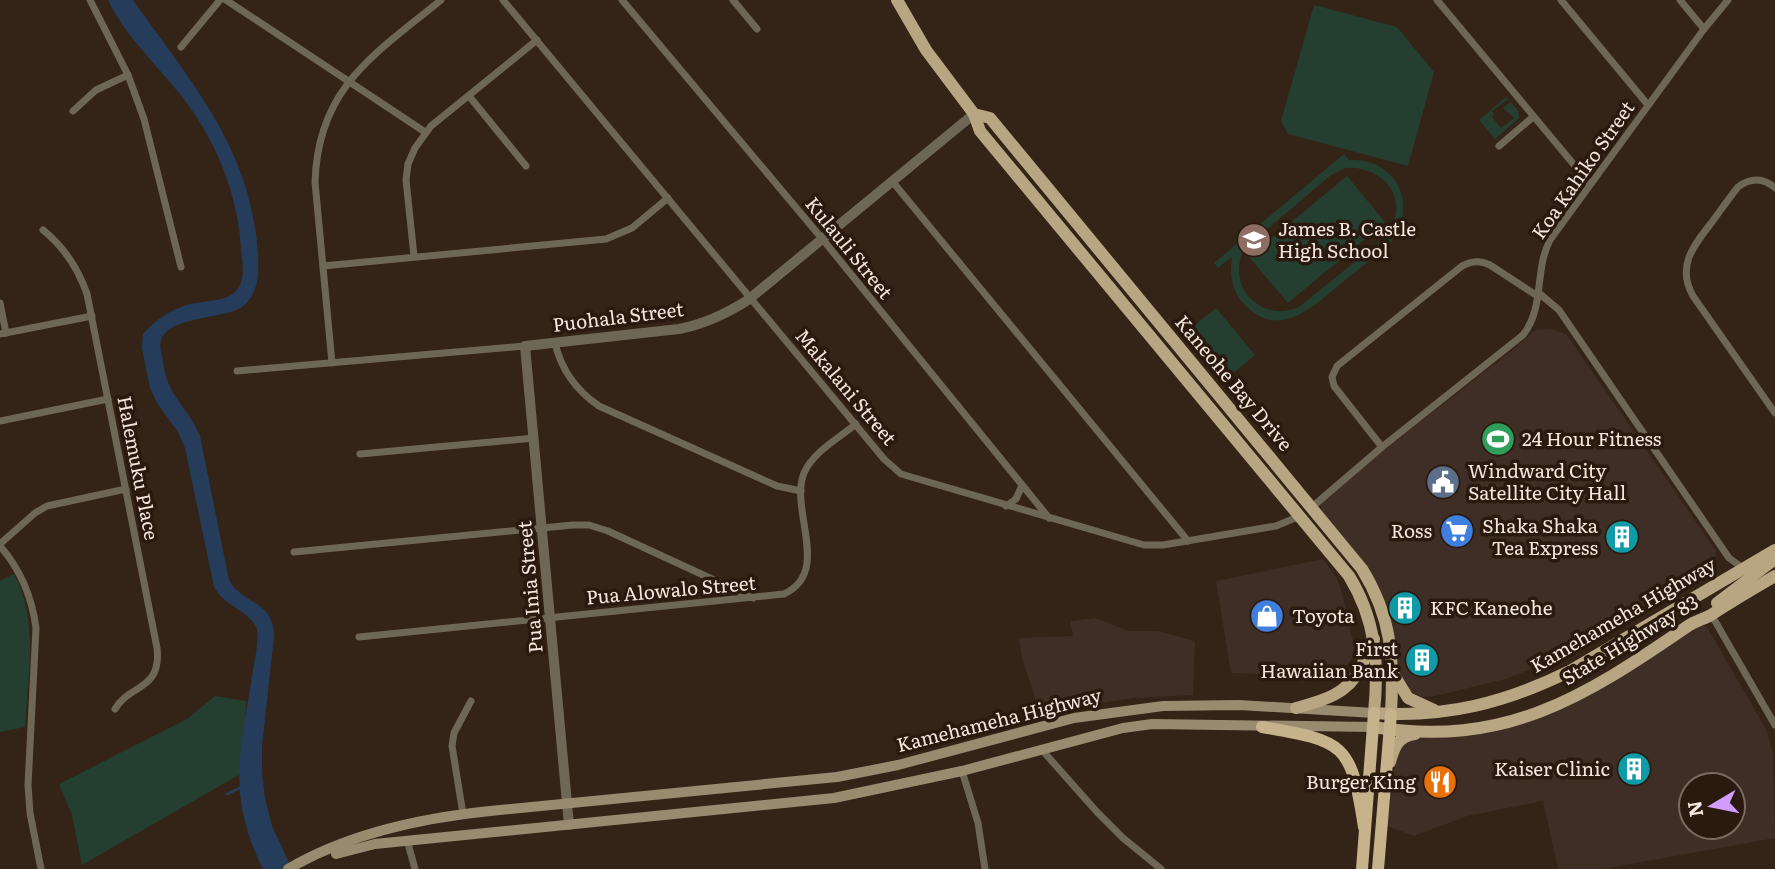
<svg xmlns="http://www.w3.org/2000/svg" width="1775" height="869" font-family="Literata,serif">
<rect width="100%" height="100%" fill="#342317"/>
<g fill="#3f2e25" fill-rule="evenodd">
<polygon points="1546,329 1556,330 1567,335 1712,545 1716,551 1714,564 1710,569 1564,656 1506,679 1435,696 1422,697 1413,693 1403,683 1398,670 1392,629 1321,511 1321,504 1324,497 1514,349 1535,330"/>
<polygon points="1323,559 1336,577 1341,589 1354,645 1352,658 1338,677 1231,673 1216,581"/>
<polygon points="1096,618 1128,631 1158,631 1195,641 1193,695 1135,698 1086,705 1041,716 1022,658 1019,638 1073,636 1070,621"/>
<path d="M1701 625 1707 627 1767 731 1773 754 1775 838 1603 869H1558L1543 801 1467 816 1414 836 1387 826 1396 756 1402 742 1412 737 1525 717ZM1691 785H1733V827H1691Z"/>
</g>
<g fill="#243f2f" fill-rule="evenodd">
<polygon points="1314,5 1397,27 1434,72 1408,166 1288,134 1281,121"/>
<polygon points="1506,97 1508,99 1492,111 1494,114 1492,117 1501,128 1514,118 1503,108 1511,102 1518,111 1519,118 1495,139 1479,120"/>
<path d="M1344 154 1349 160C1398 157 1421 209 1388 245 1372 259 1355 272 1338 286 1312 308 1279 339 1246 306 1232 293 1229 275 1232 257L1218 268 1214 263ZM1345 168C1387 165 1414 205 1383 239L1299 307C1261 324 1224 285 1245 248L1331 175Z"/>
<polygon points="1347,176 1385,222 1288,303 1249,257"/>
<polygon points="1216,308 1255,355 1224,381 1184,334"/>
<path d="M14 574C39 621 28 676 25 727L0 732V581Z"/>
<polygon points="215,696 246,701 244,772 82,865 72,815 59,784 187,719"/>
</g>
<path fill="#263c5b" d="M108 0H133C191 82 251 148 258 254 259 273 259 294 242 307 225 319 167 316 161 341 159 347 162 355 163 362 167 397 188 406 200 436L229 580C243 605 275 601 274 637L262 746V772L265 798 272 826 292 869H263C228 798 239 757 251 683 253 666 259 646 257 629 249 610 226 608 214 587L185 448 178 432 157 403 150 388 142 348 143 334C156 320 169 310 187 305 202 300 226 303 237 290 246 278 242 262 241 249 238 192 214 136 179 93 154 62 125 35 108 0Z"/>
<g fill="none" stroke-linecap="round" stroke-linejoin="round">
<polyline stroke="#263c5b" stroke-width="2.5" points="227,794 242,787"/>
<g stroke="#6f6756" stroke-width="7">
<polyline points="90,0 128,75 144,119 181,267"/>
<polyline points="226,0 425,132"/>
<polyline points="503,0 884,459 901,474 1144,545 1163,545 1276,526 1300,516"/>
<polyline points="622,0 824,241 1049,518"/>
<polyline points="733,0 757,29"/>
<polyline points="1437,0 1590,184"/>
<polyline points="1561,0 1648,105"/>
<polyline points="1680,0 1704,29"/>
<polyline points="181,47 220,0"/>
<polyline points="469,96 526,166"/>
<polyline points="73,111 96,90 128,75"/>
<polyline points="1499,146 1533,117"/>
<polyline points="892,181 1188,541"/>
<path d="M1775 188C1764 178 1751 177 1738 187 1729 198 1721 210 1712 222 1694 245 1676 266 1693 296L1775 413"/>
<path d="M43 230C64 247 78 268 87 294L157 648C162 691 129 684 115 709"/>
<polyline points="414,256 406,180 408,164 415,148 431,126 537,40"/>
<polyline points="323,266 606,239 632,228 668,198"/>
<polyline points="1540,294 1559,310 1729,558 1743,568"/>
<polyline points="0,303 6,333"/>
<polyline points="0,334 92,316"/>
<path d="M555 343C561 369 577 391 599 406L777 486 801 491"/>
<path d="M332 363 315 182C318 87 374 55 441 0"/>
<polyline points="237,371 525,346"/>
<polyline points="0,421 108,399"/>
<path d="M1382 447 1334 386 1332 377 1337 366 1462 266C1472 261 1480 260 1490 265L1539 297"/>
<polyline points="360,454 534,438"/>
<polyline points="1006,506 1016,499 1022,485"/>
<path d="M1312 507 1382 447 1523 335C1545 307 1534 271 1550 240L1704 29 1728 0"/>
<polyline points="0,544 35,513 47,506 126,489"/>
<path d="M0 546C21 570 32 597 36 628L28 785 30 813 41 869"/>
<polyline points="294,552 573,525 589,525 608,531 753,598"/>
<polyline points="1710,616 1715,621 1775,725"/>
<path d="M359 637 784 594C832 572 789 510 804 473 813 452 839 438 856 424"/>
<polyline points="1042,750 1097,812 1123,838 1161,869"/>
<polyline points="962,771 978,823 985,869"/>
<polyline points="463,814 452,746 454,733 471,701"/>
<polyline points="407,840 415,869"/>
</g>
<path stroke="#6f6756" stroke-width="10" d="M569 825 525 346 679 329C705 324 726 314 748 300L974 114"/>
<g stroke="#988b70" stroke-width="10">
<polyline points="336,854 375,844 834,798 962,771 1123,728 1152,724 1373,727"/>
<path d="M288 869C349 833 421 818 490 811L837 777 898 765 1074 718 1163 706 1239 705 1374 713"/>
</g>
<g stroke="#b8a683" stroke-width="12">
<path d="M897 0 926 50 974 114 980 131 1349 576C1376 620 1379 663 1374 713 1446 718 1505 703 1570 671L1775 550"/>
<path d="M974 114 990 118 1362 569C1392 618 1394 658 1391 714"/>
<polyline points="1717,603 1775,559"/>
<polyline points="1394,675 1408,698 1434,710"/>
<path d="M1296 708C1321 701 1347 695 1360 669 1365 659 1368 649 1374 639"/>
<path d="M1373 727C1505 748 1583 698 1688 626 1695 621 1704 619 1711 615 1732 601 1753 589 1775 576"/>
<path d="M1390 762C1394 747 1398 736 1415 734"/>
</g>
<g stroke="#c6b38c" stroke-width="12">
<path d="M1262 727C1345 741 1351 743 1364 827"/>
<polyline points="1362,869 1374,713"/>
<polyline points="1378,869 1391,714"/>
</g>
</g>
<defs>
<g id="school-disc" transform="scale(1.75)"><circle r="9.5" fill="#8d6e63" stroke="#2a190e"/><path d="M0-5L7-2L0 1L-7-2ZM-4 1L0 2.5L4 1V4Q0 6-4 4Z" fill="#fff"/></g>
<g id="stadium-disc" transform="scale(1.75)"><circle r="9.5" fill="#2e9e5b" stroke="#2a190e"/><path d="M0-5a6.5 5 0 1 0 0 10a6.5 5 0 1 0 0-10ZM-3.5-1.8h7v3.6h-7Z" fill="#fff"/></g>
<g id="civic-disc" transform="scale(1.75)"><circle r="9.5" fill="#5c6f8a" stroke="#2a190e"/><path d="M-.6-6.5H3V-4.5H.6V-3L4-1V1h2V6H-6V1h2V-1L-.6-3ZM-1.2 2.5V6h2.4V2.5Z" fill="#fff"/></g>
<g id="supermarket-disc" transform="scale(1.75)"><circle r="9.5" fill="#3f7fe0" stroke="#2a190e"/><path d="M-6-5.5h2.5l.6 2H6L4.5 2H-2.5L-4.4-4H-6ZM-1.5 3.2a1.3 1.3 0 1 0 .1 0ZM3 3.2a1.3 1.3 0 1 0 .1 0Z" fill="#fff"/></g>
<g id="building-disc" transform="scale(1.75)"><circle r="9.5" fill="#0f9aa8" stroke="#2a190e"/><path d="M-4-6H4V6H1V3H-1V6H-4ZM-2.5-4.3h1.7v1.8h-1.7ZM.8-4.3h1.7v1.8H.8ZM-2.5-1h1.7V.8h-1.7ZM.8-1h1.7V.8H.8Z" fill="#fff"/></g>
<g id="shop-disc" transform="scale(1.75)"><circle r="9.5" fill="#3f7fe0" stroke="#2a190e"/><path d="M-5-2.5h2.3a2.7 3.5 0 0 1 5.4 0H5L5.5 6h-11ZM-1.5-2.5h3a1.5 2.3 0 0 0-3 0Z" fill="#fff"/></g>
<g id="restaurant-disc" transform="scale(1.75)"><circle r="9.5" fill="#e8710a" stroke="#2a190e"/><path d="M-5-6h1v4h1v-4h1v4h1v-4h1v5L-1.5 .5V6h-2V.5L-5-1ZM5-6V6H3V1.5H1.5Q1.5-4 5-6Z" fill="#fff"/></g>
</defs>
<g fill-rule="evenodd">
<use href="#school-disc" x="1254" y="240"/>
<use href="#stadium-disc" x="1498" y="439"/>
<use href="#civic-disc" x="1443" y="482"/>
<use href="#supermarket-disc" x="1457" y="531"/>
<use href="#building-disc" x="1622" y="537"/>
<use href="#building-disc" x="1405" y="608"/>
<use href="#shop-disc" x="1267" y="616"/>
<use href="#building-disc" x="1422" y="660"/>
<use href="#building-disc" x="1634" y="769"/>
<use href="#restaurant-disc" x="1440" y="782"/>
</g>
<g text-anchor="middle" stroke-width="7" stroke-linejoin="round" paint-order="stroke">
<g font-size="19" fill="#f3e6df" stroke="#2a190e">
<text transform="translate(1583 170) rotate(-55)" y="7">Koa Kahiko Street</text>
<text transform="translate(849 248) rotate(51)" y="7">Kulauli Street</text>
<text transform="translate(618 317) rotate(-7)" y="7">Puohala Street</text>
<text transform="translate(1234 383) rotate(50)" y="7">Kaneohe Bay Drive</text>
<text transform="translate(846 387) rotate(50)" y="7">Makalani Street</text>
<text transform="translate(138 468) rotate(79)" y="7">Halemuku Place</text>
<text transform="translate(530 587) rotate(-95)" y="7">Pua Inia Street</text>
<text transform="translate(671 590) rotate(-5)" y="7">Pua Alowalo Street</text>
<text transform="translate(1623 615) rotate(-30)" y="7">Kamehameha Highway</text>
<text transform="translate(1630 640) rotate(-31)" y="7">State Highway 83</text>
<text transform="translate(999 720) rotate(-14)" y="7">Kamehameha Highway</text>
</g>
<g font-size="19" fill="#f3e6df" stroke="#2a190e" text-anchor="start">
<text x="1278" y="236">James B. Castle<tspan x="1278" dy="22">High School</tspan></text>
<text x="1522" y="446">24 Hour Fitness</text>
<text x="1468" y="478">Windward City<tspan x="1468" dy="22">Satellite City Hall</tspan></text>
<text x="1598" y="533" text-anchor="end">Shaka Shaka<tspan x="1598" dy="22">Tea Express</tspan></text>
<text x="1432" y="538" text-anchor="end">Ross</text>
<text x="1430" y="615">KFC Kaneohe</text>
<text x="1292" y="623">Toyota</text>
<text x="1398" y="656" text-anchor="end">First<tspan x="1398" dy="22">Hawaiian Bank</tspan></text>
<text x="1610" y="776" text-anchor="end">Kaiser Clinic</text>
<text x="1416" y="789" text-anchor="end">Burger King</text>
</g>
</g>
<g transform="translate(1712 806) rotate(260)"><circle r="33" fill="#2a190e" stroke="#7a6b62" stroke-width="2"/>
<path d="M0-5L12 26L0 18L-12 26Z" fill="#d19dfe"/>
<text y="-10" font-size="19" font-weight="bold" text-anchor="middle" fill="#f3e6df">N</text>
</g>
</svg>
